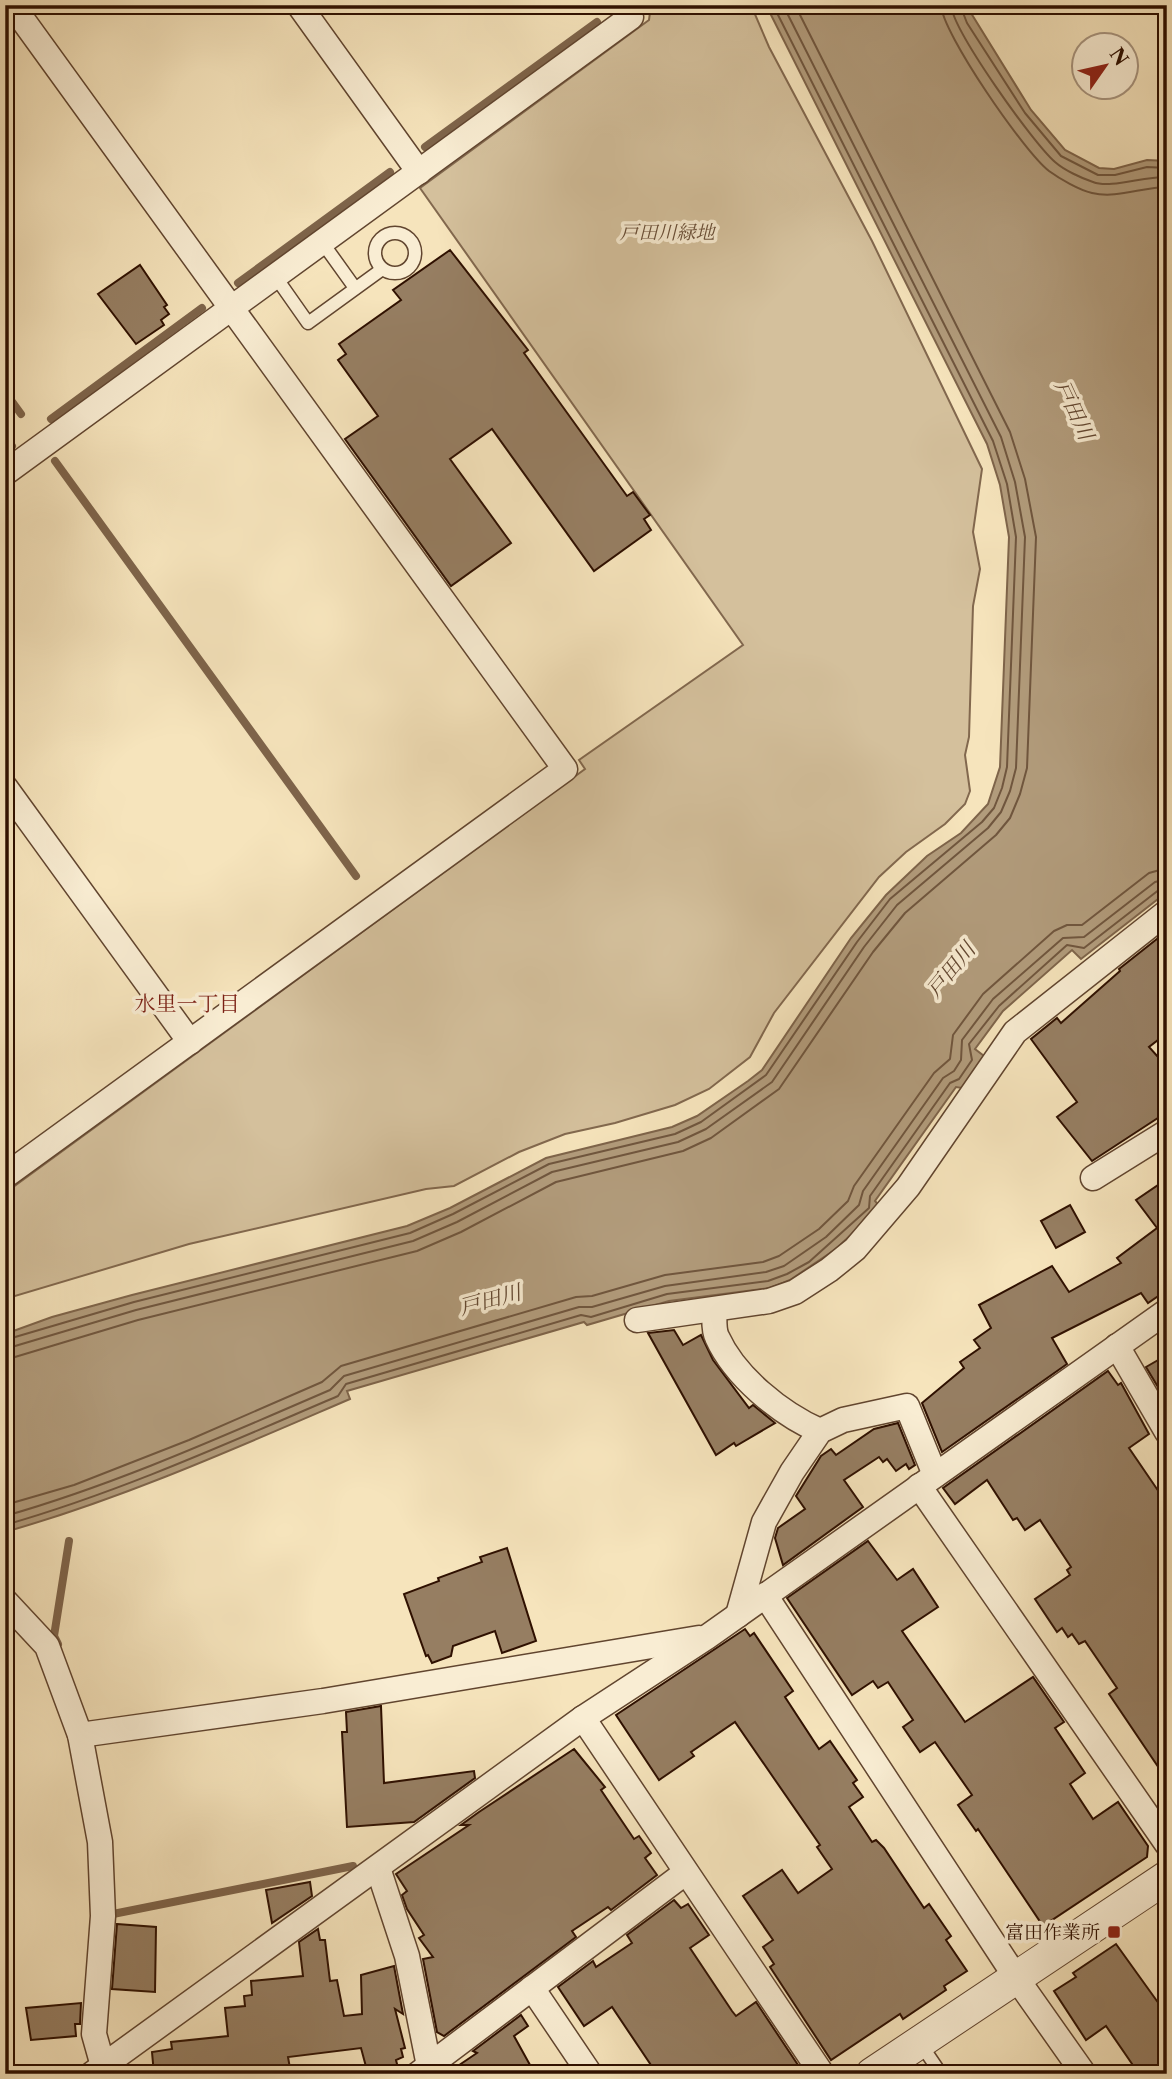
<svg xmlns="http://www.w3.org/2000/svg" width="1172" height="2079" font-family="'Libre Caslon Text','Noto Serif JP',serif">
<rect width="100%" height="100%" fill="#f6e4bc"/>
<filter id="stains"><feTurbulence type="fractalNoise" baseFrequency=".00286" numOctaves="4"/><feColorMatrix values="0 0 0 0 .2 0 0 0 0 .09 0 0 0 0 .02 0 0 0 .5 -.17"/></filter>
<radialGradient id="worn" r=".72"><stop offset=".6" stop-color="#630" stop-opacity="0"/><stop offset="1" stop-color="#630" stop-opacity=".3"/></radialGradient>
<polygon fill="#d4c09c" stroke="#82684e" stroke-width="2" points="651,5 751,5 769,47 872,241 982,469 973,532 980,569 973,606 969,737 965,755 970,791 965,804 945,824 906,852 879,877 774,1013 750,1057 709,1089 675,1105 615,1123 565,1134 519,1152 454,1186 426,1189 189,1244 5,1299 5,1193 585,769 579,760 743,645 420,188 649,20"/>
<path fill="#b29c7c" stroke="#7e644a" stroke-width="2" d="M766 5H966L1031 110 1065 150 1099 168 1114 169 1147 160 1167 161V892L1081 959 1072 950 1003 1011 975 1049 984 1056 962 1088 956 1087 875 1201 880 1207 836 1249 790 1280 770 1288 669 1301 587 1325 584 1322 347 1391 350 1399C236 1448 124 1498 5 1532V1334L52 1317 132 1295 407 1226 450 1208 546 1158 672 1127 697 1116 748 1081 762 1070 851 938 886 895 927 856 961 833 988 804 1000 767 1009 537 1000 485 987 444Z"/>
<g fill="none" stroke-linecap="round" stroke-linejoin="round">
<g stroke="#70563e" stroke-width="2">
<path d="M941 5C942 33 1025 153 1049 171 1060 179 1079 190 1092 193 1117 199 1142 187 1167 187"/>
<path d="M951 5C953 31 1033 143 1055 162 1064 170 1081 178 1093 182 1111 189 1144 176 1167 177"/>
<polyline points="960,5 967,23 1025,113 1061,156 1098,175 1115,175 1147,167 1167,168"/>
<polyline points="5,1340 134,1302 410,1233 453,1214 549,1164 675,1134 701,1122 766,1075 857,942 890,899 982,822 994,808 1002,788 1007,767 1016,537 1007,484 993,441 773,5"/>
<polyline points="5,1349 136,1310 413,1241 457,1222 552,1172 678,1142 706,1129 772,1082 864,947 897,905 988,828 1001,812 1010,791 1016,768 1025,537 1015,482 1001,437 783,5"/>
<polyline points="5,1360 138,1320 417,1251 461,1232 556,1182 683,1151 711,1138 779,1089 873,952 905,913 996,835 1010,818 1020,794 1027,768 1036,537 1025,479 1010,432 795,5"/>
<polyline points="5,1505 74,1485 189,1440 322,1382 341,1366 576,1297 592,1296 665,1275 763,1262 779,1256 819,1229 848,1201 854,1186 934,1073 950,1059 953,1035 983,994 1054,931 1067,925 1082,925 1149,873 1167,868"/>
<path d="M5 1516C117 1484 223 1436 330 1390L344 1376 579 1307H592L665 1286 766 1272 784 1266 826 1237 859 1205 863 1191 943 1078 954 1071 961 1060 962 1040 993 999 1063 938 1084 937 1155 882 1167 879"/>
<path d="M5 1525C120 1492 228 1443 338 1396L346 1384 581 1315 591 1317 667 1294 768 1281 787 1274 809 1262 869 1208 870 1196 950 1083 959 1079 972 1060 969 1044 999 1006 1067 945 1084 948 1160 889 1167 887"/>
</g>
<g stroke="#7e644a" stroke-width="8">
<polyline points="425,147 597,22"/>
<polyline points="238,283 390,172"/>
<polyline points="5,392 21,414"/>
<polyline points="51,419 202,308"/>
<polyline points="5,451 12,446"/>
<polyline points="55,461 356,876"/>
<polyline points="58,1644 54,1636 69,1541"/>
<polyline points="108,1915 353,1866"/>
</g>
</g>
<g fill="#967e62" stroke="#2f1000" stroke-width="2">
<polygon points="450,250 528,350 524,353 627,496 633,492 650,515 644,519 651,530 594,571 492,429 450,459 511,543 451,586 345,439 378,416 338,360 346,354 339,344 401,300 393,290"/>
<polygon points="140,265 167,305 164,307 169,314 161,320 164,325 136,344 98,294"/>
<polygon points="1167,931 1167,1033 1149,1047 1167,1067 1167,1112 1092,1161 1057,1117 1077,1102 1031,1039 1057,1018 1061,1023 1120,971 1119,969"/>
<polygon points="1167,1179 1167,1290 1148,1303 1141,1293 1052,1338 1067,1364 942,1452 922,1403 964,1368 960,1362 980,1348 974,1340 991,1328 979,1305 1052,1266 1069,1292 1121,1263 1117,1258 1157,1228 1136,1200"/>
<polygon points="1070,1205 1085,1232 1056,1248 1041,1221"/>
<polygon points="674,1330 683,1345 701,1335 713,1360 749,1408 753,1405 775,1423 736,1446 734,1443 716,1455 648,1333"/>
<polygon points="1167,1355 1167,1395 1164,1397 1146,1367"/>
<polygon points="1108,1371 1118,1385 1121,1383 1149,1434 1129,1448 1159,1492 1167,1487 1167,1780 1109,1694 1117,1688 1085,1641 1079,1644 1072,1634 1068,1637 1062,1628 1057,1632 1035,1599 1070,1575 1067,1570 1071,1567 1040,1520 1025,1530 1017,1518 1013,1520 987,1480 955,1504 943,1488"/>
<polygon points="898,1423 915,1465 909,1469 906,1464 896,1471 887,1459 883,1462 879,1457 844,1480 863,1507 783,1565 775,1538 778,1528 805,1509 796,1496 821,1456 831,1449 836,1455 874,1429"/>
<polygon points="868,1541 897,1580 913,1569 938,1607 902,1631 965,1722 1033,1677 1064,1722 1055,1728 1085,1773 1070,1784 1093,1819 1118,1802 1148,1846 1147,1857 1043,1926 978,1829 976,1831 958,1805 972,1795 935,1742 920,1752 903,1727 913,1720 888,1682 878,1688 873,1681 852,1695 787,1598"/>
<polygon points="507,1548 536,1641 502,1653 495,1631 453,1646 451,1656 432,1663 428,1655 426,1656 404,1594 439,1581 438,1578 482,1562 480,1557"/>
<polygon points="745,1629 750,1636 754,1633 793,1691 785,1697 819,1749 830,1741 857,1780 853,1783 863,1797 849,1807 872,1842 876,1840 884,1848 924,1908 929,1904 951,1936 946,1940 967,1971 944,1986 946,1990 903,2019 900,2014 831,2060 770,1967 774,1964 763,1947 773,1940 743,1896 782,1870 798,1893 832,1869 817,1847 820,1845 735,1722 691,1752 694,1756 659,1780 616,1715"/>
<polygon points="381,1706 384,1783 474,1771 475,1778 414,1822 347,1827 342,1732 347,1732 346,1712"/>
<polygon points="574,1749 605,1787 601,1790 634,1839 639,1836 651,1853 645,1858 657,1875 611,1910 608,1907 572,1931 576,1937 444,2036 437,2032 423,1959 433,1957 419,1938 424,1935 407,1909 402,1895 407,1891 396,1874 469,1825 461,1825 479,1812"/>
<polygon points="310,1882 312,1896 272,1923 266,1890"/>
<polygon points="674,1900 681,1908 688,1904 709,1935 690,1948 732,2011 736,2016 756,2002 804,2074 657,2074 612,2007 584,2026 558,1987 593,1961 596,1967 632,1943 627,1935"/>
<polygon points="117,1924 156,1927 155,1992 112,1989"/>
<polygon points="318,1929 320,1940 325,1940 330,1981 337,1980 344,2016 362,2014 361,1975 394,1966 403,2014 395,2009 405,2048 401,2049 403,2057 396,2060 398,2068 368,2074 361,2048 288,2057 291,2074 154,2074 152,2052 172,2049 171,2042 228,2036 225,2008 245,2006 244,1996 252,1995 251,1981 303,1976 299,1942"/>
<polygon points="1116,1944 1167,2015 1167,2074 1139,2074 1106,2026 1086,2040 1054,1991 1076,1977 1073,1973"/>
<polygon points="81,2003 80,2024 75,2024 76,2036 31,2040 26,2008"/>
<polygon points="521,2015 528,2026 514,2036 535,2074 446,2074 477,2053 473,2051"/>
</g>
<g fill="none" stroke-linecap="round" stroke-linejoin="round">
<g stroke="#61452f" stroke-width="15">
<g id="service">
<circle cx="395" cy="253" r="20"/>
<polyline points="322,242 355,288"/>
<polyline points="275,276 308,323 381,270"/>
<polyline points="920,2043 941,2074"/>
</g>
</g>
<g stroke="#61452f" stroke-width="27">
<g id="minor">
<polyline points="299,5 419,172"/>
<polyline points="5,473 631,17 623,5"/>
<polyline points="5,787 190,1042"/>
<polyline points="5,1176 565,769 12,5"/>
<polyline points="1093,1178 1167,1132"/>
<path d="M714 1310C715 1318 713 1329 717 1337 735 1377 781 1414 820 1431"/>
<polyline points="637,1320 769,1301 795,1292 829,1270 855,1249 908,1187 1015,1032 1167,912"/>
<polyline points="1117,1346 1167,1432"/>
<polyline points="919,1486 1167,1844"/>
<polyline points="765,1595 1017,1979 1084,2074"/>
<polyline points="5,1601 47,1646 80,1735 100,1842 103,1916 94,2034 103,2066"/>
<polyline points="738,1615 764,1522 792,1472 820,1431 843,1420 907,1406 935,1475"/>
<polyline points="583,1718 822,2074"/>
<polyline points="80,1735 323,1701 699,1638"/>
<polyline points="378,1868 407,1956 429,2066"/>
<polyline points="532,1988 590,2074"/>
<polyline points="92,2074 583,1718 707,1637 1167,1311"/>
<polyline points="418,2074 685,1873"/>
</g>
</g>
<g stroke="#61452f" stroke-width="34">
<polyline id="tertiary" points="872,2074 1167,1877"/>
</g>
<use href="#service" stroke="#f9edd3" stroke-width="12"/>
<use href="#minor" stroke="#f9edd3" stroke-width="24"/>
<use href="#tertiary" stroke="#f9edd3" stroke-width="32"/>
</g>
<rect fill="#8f2418" stroke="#f9edd3" stroke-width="2.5" x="1107" y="1925" width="14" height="14" rx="3.5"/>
<g text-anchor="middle" stroke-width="7" stroke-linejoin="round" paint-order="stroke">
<g font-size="19" font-style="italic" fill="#694e37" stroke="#f9edd3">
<text x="667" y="239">戸田川緑地</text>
</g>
<g font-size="19" fill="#2f1000" stroke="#f9edd3" text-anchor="end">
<text x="1100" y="1939">富田作業所</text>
</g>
<g font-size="21" font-style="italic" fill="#634832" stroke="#f9edd3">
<text transform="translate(1074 410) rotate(65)" y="7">戸田川</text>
<text transform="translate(951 970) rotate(-51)" y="7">戸田川</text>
<text transform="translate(490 1300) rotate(-15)" y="7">戸田川</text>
</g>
<g font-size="21" fill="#7a1f14" stroke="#f9edd3">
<text x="187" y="1011">水里一丁目</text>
</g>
</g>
<rect width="1172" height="2079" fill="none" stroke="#f6e4bc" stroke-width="28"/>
<rect x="7" y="7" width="1158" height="2065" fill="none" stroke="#2f1000" stroke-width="3.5"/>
<rect x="14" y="14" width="1144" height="2051" fill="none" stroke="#2f1000" stroke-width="2"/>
<g transform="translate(1105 66) rotate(56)"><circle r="33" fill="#f9edd3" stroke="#a8957f" stroke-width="2"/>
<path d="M0-5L12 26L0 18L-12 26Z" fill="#8f2418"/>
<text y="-10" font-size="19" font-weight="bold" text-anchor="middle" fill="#2f1000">N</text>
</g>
<rect width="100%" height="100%" filter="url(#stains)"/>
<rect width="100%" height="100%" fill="url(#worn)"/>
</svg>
